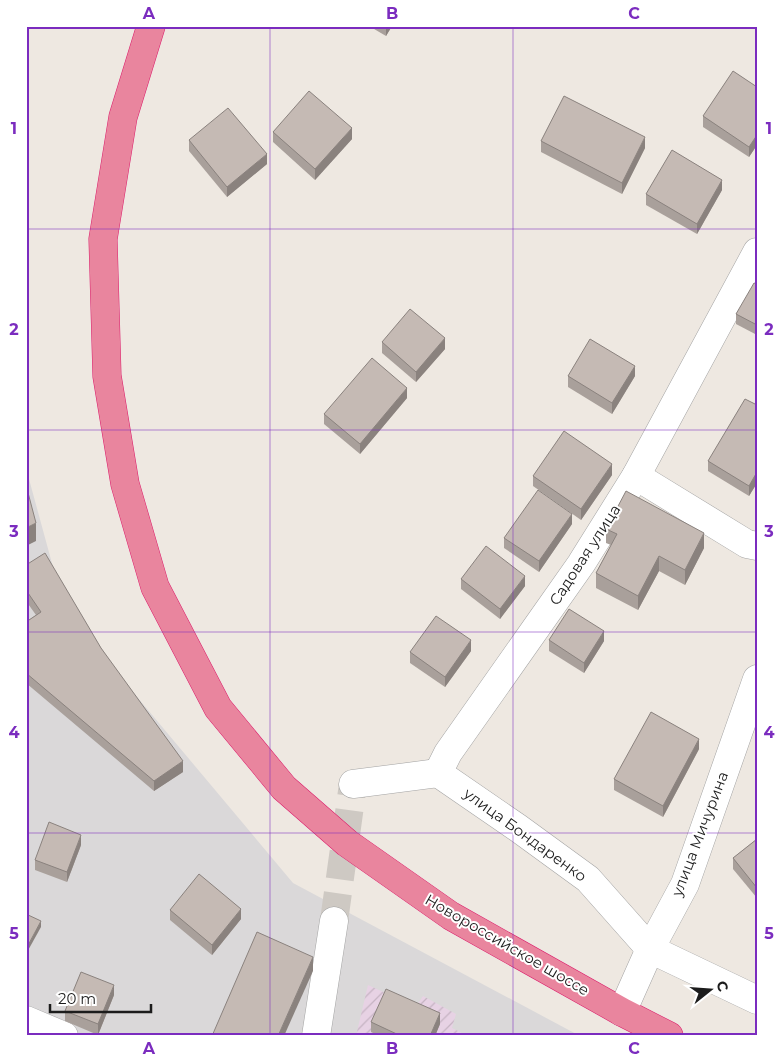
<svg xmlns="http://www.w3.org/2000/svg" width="783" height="1062" font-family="Montserrat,sans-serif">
<defs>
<pattern id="industrial-furrows" width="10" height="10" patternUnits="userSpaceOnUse" patternTransform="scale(1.25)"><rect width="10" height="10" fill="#e7d2e4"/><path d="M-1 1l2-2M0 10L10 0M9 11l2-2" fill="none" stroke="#c6b4c3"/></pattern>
</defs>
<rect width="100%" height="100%" fill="#eee8e1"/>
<polygon fill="#dad8d9" points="26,468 65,611 293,883 580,1036 26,1036"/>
<polygon fill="url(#industrial-furrows)" points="368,985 416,1007 423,996 456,1014 452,1028 468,1036 356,1036"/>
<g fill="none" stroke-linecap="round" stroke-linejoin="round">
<polyline stroke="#cec9c3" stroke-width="28" stroke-dasharray="28 14" stroke-linecap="butt" points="334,921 353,784"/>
<g stroke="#a3a3a3" stroke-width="29">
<g id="minor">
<polyline points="636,476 747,544 757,546"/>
<polyline points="438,773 448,753 581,564 636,476 757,252"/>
<polyline points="438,773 518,828 588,879 650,949 757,1000"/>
<polyline points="353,784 438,773"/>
<polyline points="622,1012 650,949 685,884 757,679"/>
<polyline points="26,1020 64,1036"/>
<polyline points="316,1036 334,921"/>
</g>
</g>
<g stroke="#db1e6c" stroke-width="29">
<polyline id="highway" points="151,26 123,117 103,239 107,376 125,484 155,587 218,708 284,788 347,843 451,916 622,1012 669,1036"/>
</g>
<use href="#minor" stroke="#fff" stroke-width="28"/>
<use href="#highway" stroke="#e9859e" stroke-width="28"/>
</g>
<g fill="#a9a09b">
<polygon points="369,26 392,26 386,36"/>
<polygon points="757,87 757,145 749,157 703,127 703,116"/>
<polygon points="273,132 352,139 315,180 273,142"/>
<polygon points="189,140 267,164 227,197 189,151"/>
<polygon points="541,141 645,148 622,194 541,152"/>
<polygon points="722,190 697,234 646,205 646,194"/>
<polygon points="757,284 757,335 736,324 736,314"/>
<polygon points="382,342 445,349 416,382 382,353"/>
<polygon points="568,376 635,376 612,414 568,387"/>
<polygon points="407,398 360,454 324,424 324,414"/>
<polygon points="757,405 757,483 749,496 708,471 708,461"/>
<polygon points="612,475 581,520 533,486 533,476"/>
<polygon points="572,524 539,572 504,548 504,538"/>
<polygon points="606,529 704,548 685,585 659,571 638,610 596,588 596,573 611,545 606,543"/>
<polygon points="26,565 101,648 183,772 154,791 26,683 26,622 36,615 26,601"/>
<polygon points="461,579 525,586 500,619 461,589"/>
<polygon points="549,640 604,641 584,673 549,651"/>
<polygon points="471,651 445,687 410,663 410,652"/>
<polygon points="699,749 663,817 614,790 614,779"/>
<polygon points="757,839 757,898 733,869 733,858"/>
<polygon points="81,845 67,882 35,870 35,860"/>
<polygon points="170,910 241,919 212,955 170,920"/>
<polygon points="114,995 98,1035 65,1021 65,1011"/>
<polygon points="371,1022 440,1024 435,1036 379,1036 371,1032"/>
</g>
<g fill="#8a827e">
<polygon points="386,26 392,26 386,36"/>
<polygon points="352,128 352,139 315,180 315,169"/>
<polygon points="757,135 757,145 749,157 749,147"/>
<polygon points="645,137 645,148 622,194 622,183"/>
<polygon points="267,154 267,164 227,197 227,187"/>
<polygon points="722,180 722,190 697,234 697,224"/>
<polygon points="445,338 445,349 416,382 416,372"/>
<polygon points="635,366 635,376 612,414 612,403"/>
<polygon points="407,388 407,398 360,454 360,444"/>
<polygon points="612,464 612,475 581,520 581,509"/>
<polygon points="757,472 757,483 749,496 749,486"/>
<polygon points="572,514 572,524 539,572 539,561"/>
<polygon points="36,523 36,541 26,546 26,528"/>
<polygon points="704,533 704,548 685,585 685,570"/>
<polygon points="659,556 659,571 638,610 638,596"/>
<polygon points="525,576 525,586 500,619 500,609"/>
<polygon points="604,631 604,641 584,673 584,663"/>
<polygon points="471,640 471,651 445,687 445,677"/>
<polygon points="699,739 699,749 663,817 663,806"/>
<polygon points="183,761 183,772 154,791 154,781"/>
<polygon points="81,835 81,845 67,882 67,872"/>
<polygon points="241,909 241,919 212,955 212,945"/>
<polygon points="41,921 41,927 26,954 26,949"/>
<polygon points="313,957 313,971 284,1036 278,1036"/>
<polygon points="114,985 114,995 98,1035 98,1024"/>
<polygon points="440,1013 440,1024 435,1036 430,1036"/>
</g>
<g fill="#c5bab4" stroke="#8a827e">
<polygon points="733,71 757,87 757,135 749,147 703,116"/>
<polygon points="309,91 352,128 315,169 273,132"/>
<polygon points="564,96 645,137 622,183 541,141"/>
<polygon points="228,108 267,154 227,187 189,140"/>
<polygon points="672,150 722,180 697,224 646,194"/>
<polygon points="754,283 757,284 757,325 736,314"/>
<polygon points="410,309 445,338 416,372 382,342"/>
<polygon points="590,339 635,366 612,403 568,376"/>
<polygon points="372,358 407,388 360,444 324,414"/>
<polygon points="745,399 757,405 757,472 749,486 708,461"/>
<polygon points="564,431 612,464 581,509 533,476"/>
<polygon points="26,485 36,523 26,528"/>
<polygon points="538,490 572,514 539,561 504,538"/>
<polygon points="626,491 704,533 685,570 659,556 638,596 596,573 617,534 606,529"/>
<polygon points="486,546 525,576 500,609 461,579"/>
<polygon points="45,553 101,648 183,761 154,781 26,673 26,622 41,612 26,590 26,565"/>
<polygon points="569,609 604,631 584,663 549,640"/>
<polygon points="436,616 471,640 445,677 410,652"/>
<polygon points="651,712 699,739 663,806 614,779"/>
<polygon points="49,822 81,835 67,872 35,860"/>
<polygon points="757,839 757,888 733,858"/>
<polygon points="199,874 241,909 212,945 170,910"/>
<polygon points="26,914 41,921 26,949"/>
<polygon points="257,932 313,957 278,1036 212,1036"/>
<polygon points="81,972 114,985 98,1024 65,1011"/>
<polygon points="386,989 440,1013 430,1036 401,1036 371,1022"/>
</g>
<path fill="none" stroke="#7b2cbf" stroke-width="1" stroke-opacity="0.55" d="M270 26V1036M513 26V1036M26 229H757M26 430H757M26 632H757M26 833H757"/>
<g text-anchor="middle" stroke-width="4" stroke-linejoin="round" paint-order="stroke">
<g font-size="15" fill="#1c1c1c" stroke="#fff">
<text transform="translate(585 555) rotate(-57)" y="5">Садовая улица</text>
<text transform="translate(700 834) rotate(-69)" y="5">улица Мичурина</text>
<text transform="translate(525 835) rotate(36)" y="5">улица Бондаренко</text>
<text transform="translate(507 945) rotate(30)" y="5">Новороссийское шоссе</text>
</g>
</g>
<rect width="783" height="1062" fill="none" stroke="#ffffff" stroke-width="55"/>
<g transform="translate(710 990) rotate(73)" stroke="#ffffff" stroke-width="4" paint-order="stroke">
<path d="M0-4L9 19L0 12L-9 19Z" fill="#1c1c1c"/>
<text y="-8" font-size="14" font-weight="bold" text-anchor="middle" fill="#1c1c1c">С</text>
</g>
<path d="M50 1004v8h101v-8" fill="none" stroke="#1c1c1c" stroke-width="2.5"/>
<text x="58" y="1004" font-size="15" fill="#1c1c1c" stroke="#ffffff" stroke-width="4" paint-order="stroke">20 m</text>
<rect x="28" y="28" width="728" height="1006" fill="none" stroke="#7b2cbf" stroke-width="2"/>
<g font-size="16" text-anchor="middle" font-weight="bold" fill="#7b2cbf">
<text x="149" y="19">A</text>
<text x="392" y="19">B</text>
<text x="634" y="19">C</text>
<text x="14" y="134">1</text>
<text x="769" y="134">1</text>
<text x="14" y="335">2</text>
<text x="769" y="335">2</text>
<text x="14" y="537">3</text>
<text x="769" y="537">3</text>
<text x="14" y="738">4</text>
<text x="769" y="738">4</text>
<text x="14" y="939">5</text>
<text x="769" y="939">5</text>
<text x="149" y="1054">A</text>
<text x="392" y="1054">B</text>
<text x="634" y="1054">C</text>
</g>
</svg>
